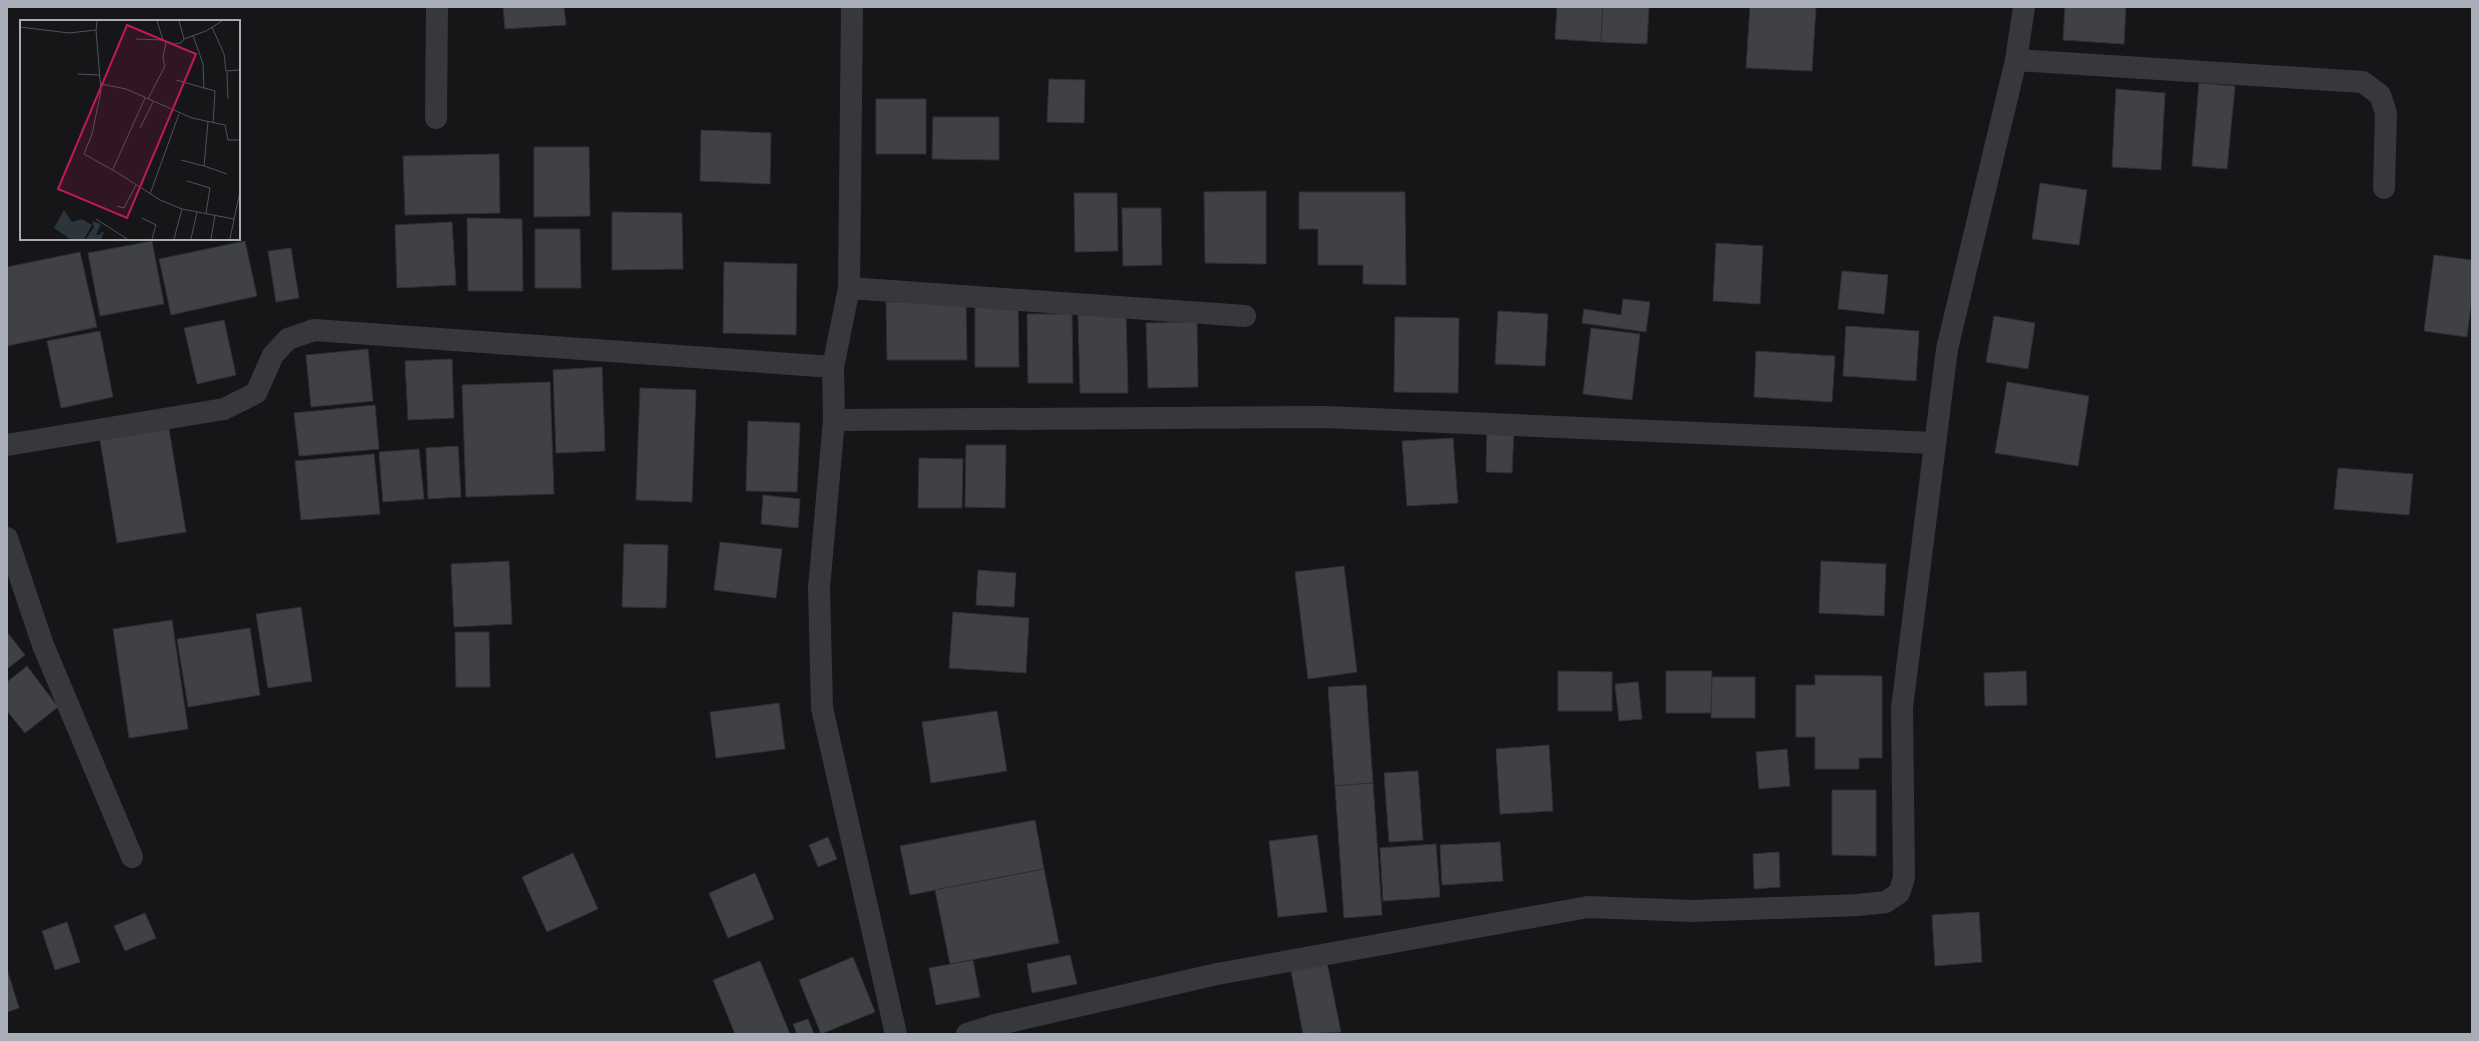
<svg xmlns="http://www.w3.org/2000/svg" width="2479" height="1041" font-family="Quicksand,sans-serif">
<rect width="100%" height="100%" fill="#161618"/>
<g fill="#404145" stroke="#303034">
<polygon points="503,7 564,7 566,25 505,29"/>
<polygon points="1557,7 1603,7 1601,42 1555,39"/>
<polygon points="1603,7 1649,7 1647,44 1601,42"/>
<polygon points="1750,7 1816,7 1812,71 1746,68"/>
<polygon points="2065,7 2126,7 2124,44 2063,40"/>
<polygon points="1049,79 1085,80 1084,123 1047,122"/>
<polygon points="2199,83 2235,86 2227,169 2192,166"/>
<polygon points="2116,89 2165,93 2161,170 2112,167"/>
<rect x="876" y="99" width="50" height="55"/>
<polygon points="933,117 999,117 999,160 932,159"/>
<polygon points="701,130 771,133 770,184 700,181"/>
<polygon points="534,147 589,147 590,216 534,217"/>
<polygon points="499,154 500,213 405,215 403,156"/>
<polygon points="2040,183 2087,190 2079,245 2032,239"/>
<polygon points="1266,191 1266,264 1205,263 1204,192"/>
<polygon points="1299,192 1405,192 1406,285 1363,284 1363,265 1318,265 1318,229 1299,229"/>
<polygon points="1074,193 1117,193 1118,251 1075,252"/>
<polygon points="1122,208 1161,208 1162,265 1123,266"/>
<polygon points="612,212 682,213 683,269 612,270"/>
<polygon points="467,218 522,219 523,291 468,291"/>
<polygon points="452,222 456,285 397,288 395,225"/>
<polygon points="535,229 580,229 581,288 535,288"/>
<polygon points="152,241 164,304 100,316 88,253"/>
<polygon points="245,241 257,296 171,315 159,259"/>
<polygon points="1716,243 1763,246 1760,304 1713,301"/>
<polygon points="291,248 299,298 276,302 268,251"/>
<polygon points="80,252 97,327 7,346 7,267"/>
<polygon points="2434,255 2472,260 2472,296 2467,337 2424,331"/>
<polygon points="724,262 797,264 796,335 723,333"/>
<polygon points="1842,271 1888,275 1884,314 1838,309"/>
<polygon points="1623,299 1650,302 1646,332 1582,323 1584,309 1621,315"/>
<polygon points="886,302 966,302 967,360 887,360"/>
<polygon points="1018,302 1019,367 975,367 975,303"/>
<polygon points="1498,311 1548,314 1545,366 1495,364"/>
<polygon points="1027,314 1072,314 1073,383 1028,383"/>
<polygon points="1126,314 1128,393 1080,393 1078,315"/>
<polygon points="1994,316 2035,323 2028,369 1986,362"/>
<polygon points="1395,317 1459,318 1458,393 1394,392"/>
<polygon points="224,320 236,375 197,384 184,328"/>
<polygon points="1197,322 1198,387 1148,388 1146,323"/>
<polygon points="1846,326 1919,331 1916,381 1843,376"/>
<polygon points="1591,328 1640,334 1632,400 1583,394"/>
<polygon points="100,331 113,397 61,408 47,341"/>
<polygon points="368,349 373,401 311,407 306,355"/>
<polygon points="1756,351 1835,356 1832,402 1754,397"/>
<polygon points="452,359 454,418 408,420 405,361"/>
<polygon points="602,367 605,451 556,453 553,370"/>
<polygon points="550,382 554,494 466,497 462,385"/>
<polygon points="2007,382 2089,396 2078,466 1995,453"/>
<polygon points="640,388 696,390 692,502 636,500"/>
<polygon points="375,405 379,449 299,456 294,413"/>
<polygon points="748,421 800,423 797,492 746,491"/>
<polygon points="169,429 186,532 117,543 100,440"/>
<polygon points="1487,429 1514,430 1512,473 1486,472"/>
<polygon points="1453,438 1458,503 1407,506 1402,441"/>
<polygon points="966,445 1006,445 1005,508 965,507"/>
<polygon points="458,446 461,497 428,499 426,448"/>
<polygon points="419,449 424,499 383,502 379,452"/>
<polygon points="374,454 380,514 301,520 295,461"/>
<polygon points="919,458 963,459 962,508 918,508"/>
<polygon points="2338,468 2413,474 2409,515 2334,509"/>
<polygon points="763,495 800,499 798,528 761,524"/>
<polygon points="720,542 782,549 776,598 714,590"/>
<polygon points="624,544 668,545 666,608 622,607"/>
<polygon points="509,561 512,624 454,627 451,564"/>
<polygon points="1821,561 1886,564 1884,616 1819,613"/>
<polygon points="1344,566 1357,672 1308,679 1295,572"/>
<polygon points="978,570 1016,573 1014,607 976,605"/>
<polygon points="301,607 312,681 268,688 256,614"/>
<polygon points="953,612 1029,618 1026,673 949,668"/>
<polygon points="172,620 188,729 129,738 113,629"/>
<polygon points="250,628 260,695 188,707 177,639"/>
<polygon points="7,632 25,655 7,669"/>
<polygon points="455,632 489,632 490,687 456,687"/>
<polygon points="27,666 58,707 25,733 7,711 7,682"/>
<polygon points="1558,671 1612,672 1612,711 1558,711"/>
<polygon points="1666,671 1712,671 1711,713 1666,713"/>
<polygon points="2026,671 2027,705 1985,706 1984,673"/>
<polygon points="1815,675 1882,676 1882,758 1859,758 1859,769 1815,769 1815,737 1796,737 1796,685 1815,685"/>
<polygon points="1712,677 1755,677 1755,718 1711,718"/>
<polygon points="1638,682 1642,719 1619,721 1615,684"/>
<polygon points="1366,685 1373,783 1335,786 1328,687"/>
<polygon points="779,703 785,749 716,758 710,712"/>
<polygon points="997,711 1007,771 931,783 922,722"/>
<polygon points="1549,745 1553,811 1500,814 1496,749"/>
<polygon points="1787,749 1790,786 1759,789 1756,752"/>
<polygon points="1418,771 1423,840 1389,842 1384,773"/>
<polygon points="1373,783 1382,915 1344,918 1335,786"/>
<polygon points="1832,790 1876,790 1876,856 1832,855"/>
<polygon points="1035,820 1044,869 910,895 900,846"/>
<polygon points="1317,835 1327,912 1278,917 1269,841"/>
<polygon points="828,837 837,859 818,867 809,845"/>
<polygon points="1500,842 1503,881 1442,885 1440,845"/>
<polygon points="1436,844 1440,897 1383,901 1380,848"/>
<polygon points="1779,852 1780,887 1754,889 1753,854"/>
<polygon points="573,853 598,909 547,932 522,877"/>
<polygon points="1044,869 1059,943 950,964 935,890"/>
<polygon points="755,873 774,919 728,938 709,893"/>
<polygon points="1979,912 1982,962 1935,966 1932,915"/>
<polygon points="145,913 156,938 125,951 114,926"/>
<polygon points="67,922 80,962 55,970 42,931"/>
<polygon points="1070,955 1077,984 1032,993 1027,964"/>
<polygon points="853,957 875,1012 821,1034 799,980"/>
<polygon points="973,960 980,997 936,1005 929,968"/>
<polygon points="760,961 790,1034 735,1034 713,980"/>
<polygon points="1327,963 1341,1032 1303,1034 1291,971"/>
<polygon points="7,969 19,1008 7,1012"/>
<polygon points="808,1019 814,1034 797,1034 793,1024"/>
</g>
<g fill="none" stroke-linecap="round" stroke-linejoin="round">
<g stroke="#37383d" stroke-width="22">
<polyline points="852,7 849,288 833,367 834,420 819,588 822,708 896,1034"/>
<polyline points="2016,60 2363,82 2380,95 2386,113 2384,188"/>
<polyline points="436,118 437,7"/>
<polyline points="849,288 1245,316"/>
<polyline points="834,420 1324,417 1934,443"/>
<polyline points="7,445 224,409 256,393 273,355 288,339 314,330 833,367"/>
<polyline points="7,538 43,645 132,857"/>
<polyline points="967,1034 995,1025 1217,974 1588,907 1693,911 1858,905 1886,902 1899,893 1904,878 1902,708 1947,349 2016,60 2024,7"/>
</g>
</g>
<g transform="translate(20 20)">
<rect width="220" height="220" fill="#161618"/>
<path d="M44 190 52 202 62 199 72 205 64 219H50L34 208ZM72 201 81 204 76 214 79 215 82 212H84L81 219H66L74 207Z" fill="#2c353c"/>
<path fill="none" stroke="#505258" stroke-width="1" d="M77 1 76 10 81 71 72 114 64 134 98 153 140 180 162 189 214 199 220 172M137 1 143 20 154 24 161 23 164 19 186 11 202 1M159 1 164 19M0 7 49 13 76 10M192 7 204 34 206 51 220 50M173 15 183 44 184 69M116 19 143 20M207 52 208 79M58 54 80 55M156 60 195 71 193 103M81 64 106 69 172 98 205 105 208 120H220M128 79 145 46 143 38 146 22M188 102 184 146 207 154M120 108 133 82M161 140 184 146M93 149 125 78M167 161 190 168 186 193M130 174 159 94M97 186 104 188 116 165M122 198 136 205 132 219M76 199 107 219M154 219 162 189M171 219 177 192M191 219 195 195M210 219 214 199"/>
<path fill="#c2185b" fill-opacity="0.15" stroke="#c2185b" stroke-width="2" d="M107 5 176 34 107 198 38 169Z"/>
<rect width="220" height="220" fill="none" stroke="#a8adb8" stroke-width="2"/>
</g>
<rect width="2479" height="1041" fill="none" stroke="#a8adb8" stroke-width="16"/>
</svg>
